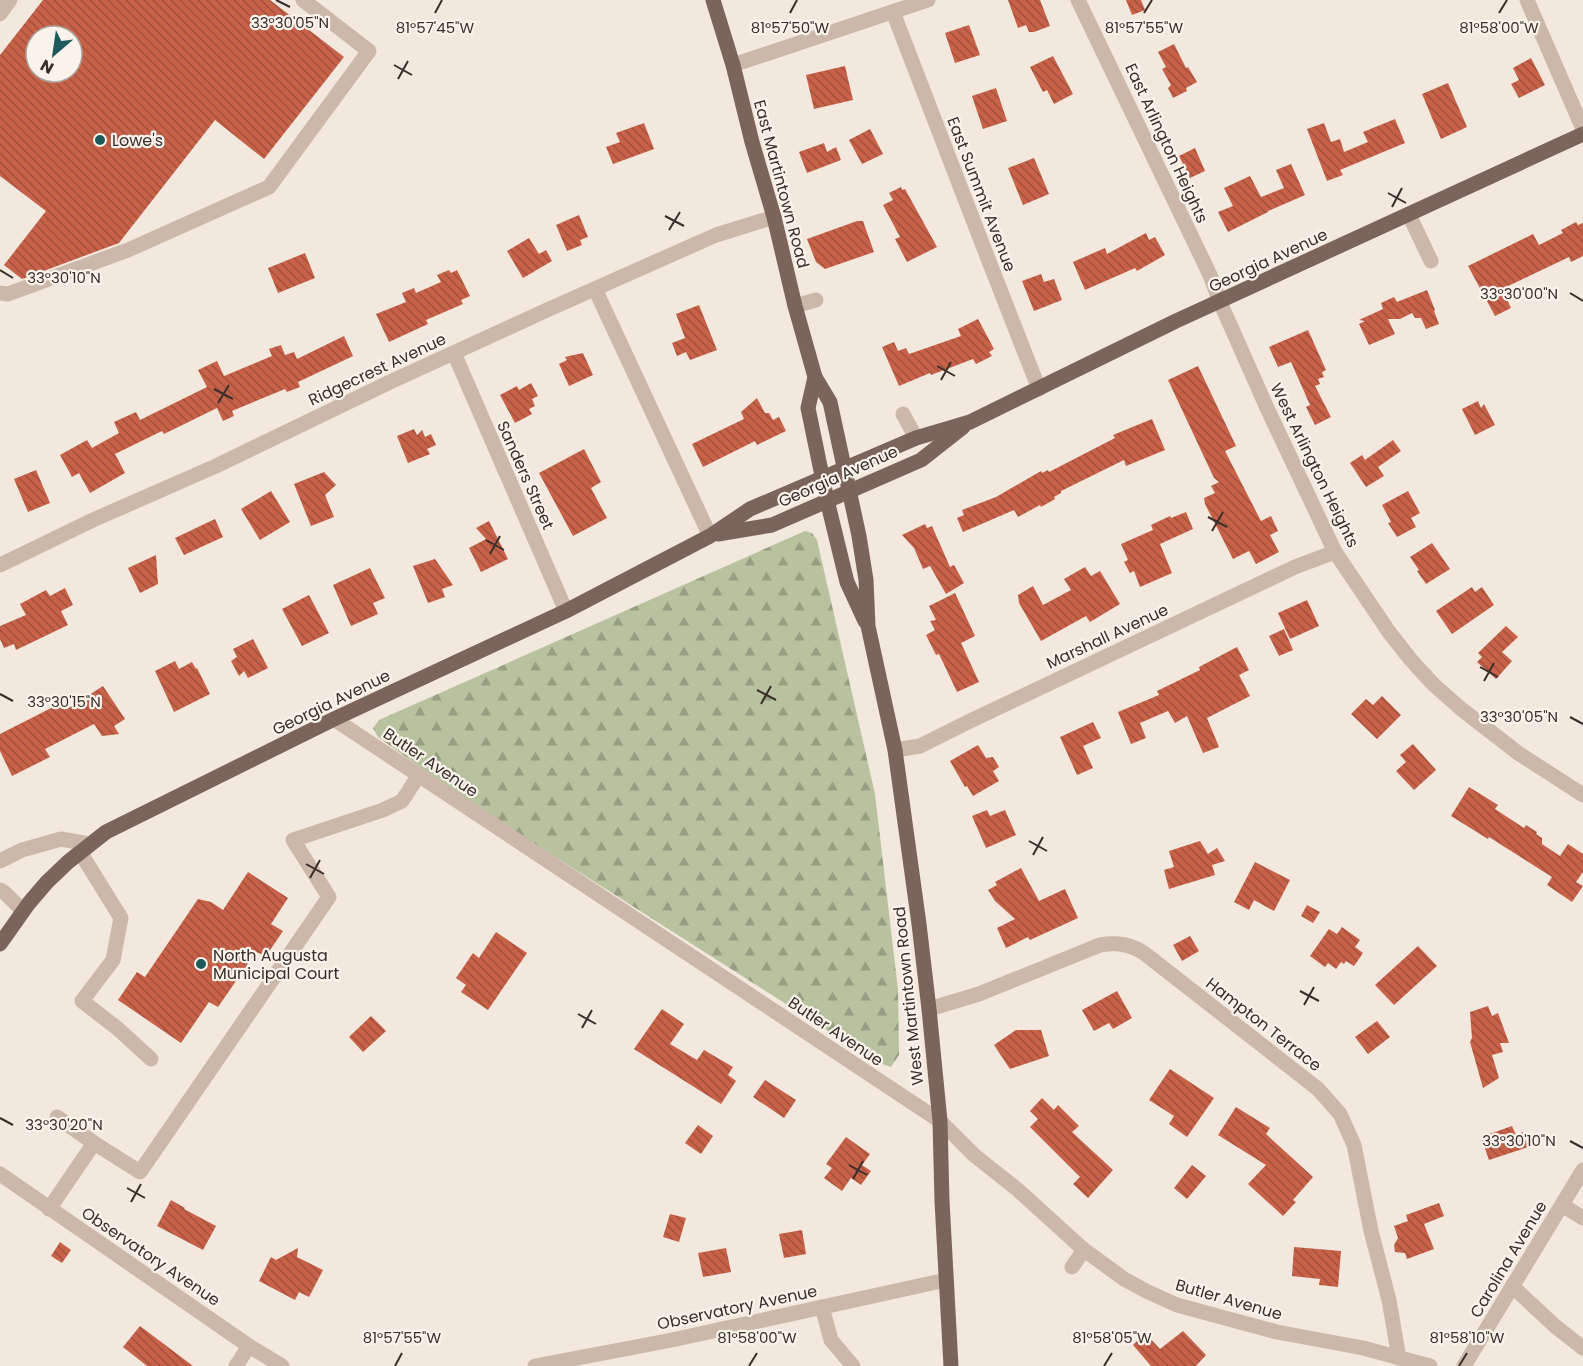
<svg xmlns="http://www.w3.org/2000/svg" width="1583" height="1366" font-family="Poppins,sans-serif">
<defs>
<pattern id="forest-firs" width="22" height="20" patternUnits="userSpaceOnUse" patternTransform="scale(1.5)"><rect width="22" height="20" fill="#b8c29e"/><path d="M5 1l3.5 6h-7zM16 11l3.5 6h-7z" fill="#979e81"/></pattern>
<pattern id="building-back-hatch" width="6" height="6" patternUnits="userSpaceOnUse" patternTransform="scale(1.5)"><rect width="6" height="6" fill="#c76249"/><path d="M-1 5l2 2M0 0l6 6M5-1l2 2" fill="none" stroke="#a3513d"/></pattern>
</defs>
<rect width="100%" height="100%" fill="#f3e8de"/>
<polygon fill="url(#forest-firs)" points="805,531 812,533 817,540 875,794 898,990 899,1055 891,1067 877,1062 463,798 378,737 373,728 379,720"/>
<g fill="url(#building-back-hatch)" fill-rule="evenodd">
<path d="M43 0H270L344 57 264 159 215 120 119 243 22 279 4 265 46 211 0 176V55ZM36 36H72V72H36Z"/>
<polygon points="1008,0 1040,0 1050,26 1034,32 1029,32 1026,25 1018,28"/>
<polygon points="1126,0 1141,0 1145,10 1132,15"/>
<polygon points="969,25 980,55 955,63 945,33"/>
<polygon points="1174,44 1186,68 1188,67 1197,82 1186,88 1187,91 1173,98 1168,88 1171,85 1162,69 1166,67 1158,52"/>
<polygon points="1053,56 1073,94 1054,104 1047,90 1043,92 1030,67"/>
<polygon points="1531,58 1545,85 1519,98 1511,84 1519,80 1513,68"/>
<polygon points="845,66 853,100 814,109 806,75"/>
<polygon points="1448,83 1467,127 1441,139 1422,94"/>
<polygon points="996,88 1007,121 983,129 972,96"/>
<polygon points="1395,119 1405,143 1340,170 1343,175 1327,181 1307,129 1324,123 1331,142 1340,139 1344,152 1368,142 1363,132"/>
<polygon points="644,123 654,149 613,164 606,147 620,142 616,133"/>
<polygon points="870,129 883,154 862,164 849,140"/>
<polygon points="824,143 827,152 836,147 841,160 807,173 799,152"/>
<polygon points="1195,148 1205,171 1190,178 1179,156"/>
<polygon points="1034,158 1049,194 1023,205 1008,168"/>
<polygon points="1291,164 1305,195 1268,211 1268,212 1228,232 1218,212 1233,206 1224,188 1250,176 1261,197 1284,188 1276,170"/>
<polygon points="901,187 902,190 905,189 937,247 907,262 895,239 900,237 883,205 893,200 889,193"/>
<polygon points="579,215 588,237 580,240 582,245 567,251 556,225"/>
<polygon points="857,221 863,221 874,252 825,269 816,262 807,239"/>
<polygon points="1576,222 1578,225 1583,223 1583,256 1571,262 1569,257 1502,289 1511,308 1495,316 1468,266 1533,234 1539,245 1563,233 1561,230"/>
<polygon points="1146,233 1149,240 1155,237 1165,255 1137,271 1135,268 1085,290 1073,262 1105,248 1107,254"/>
<polygon points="529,238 539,254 546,250 552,261 523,278 507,251"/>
<polygon points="305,253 315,278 278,293 268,268"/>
<polygon points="449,270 451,273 457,270 470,296 461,300 463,304 426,320 428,324 389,342 376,314 406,302 402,293 414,288 416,293 441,282 437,275"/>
<polygon points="1041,274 1044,282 1054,279 1062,300 1034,311 1022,281"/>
<polygon points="1427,290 1435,310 1434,311 1439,324 1426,329 1421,318 1415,318 1412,313 1400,319 1388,319 1395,334 1369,345 1359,324 1365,321 1359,320 1383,309 1381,303 1394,297 1397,302"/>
<polygon points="699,305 717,350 690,360 686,352 677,356 672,343 685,338 676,314"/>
<polygon points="978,319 994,349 989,352 992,356 976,364 973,359 931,375 930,373 899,386 882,347 894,342 898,351 906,348 909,354 961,336 958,329"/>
<polygon points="1308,330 1326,370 1322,372 1324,377 1318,379 1320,384 1315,386 1331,417 1315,425 1306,407 1310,405 1291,362 1278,367 1269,347"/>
<polygon points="344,336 353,356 298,382 300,387 287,392 285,389 232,411 234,416 223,421 217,408 164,434 162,431 115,454 125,473 90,493 79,473 72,477 60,455 87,440 92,448 119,433 114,422 136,412 140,420 207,387 198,370 217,361 224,376 272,356 269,349 281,345 285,355 294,352 297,359"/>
<polygon points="583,353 593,375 569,386 559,364 567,360 565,357"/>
<polygon points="1198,366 1236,446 1225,451 1261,521 1271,516 1278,531 1270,535 1279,552 1256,564 1249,551 1233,559 1205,504 1204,498 1215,493 1211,486 1219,482 1214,478 1168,380"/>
<polygon points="531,383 538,396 532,399 535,406 529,409 532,414 515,423 500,395 517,386 519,390"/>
<polygon points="757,398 765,413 769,413 773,420 779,417 786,431 757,445 755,441 703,467 692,444 744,419 741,412"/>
<polygon points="1478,401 1481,408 1484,404 1495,425 1475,435 1462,409"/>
<polygon points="1152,419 1165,450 1126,466 1124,460 1061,491 1061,493 1054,497 1055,499 1041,507 1040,505 1018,517 1014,510 963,532 957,518 964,515 962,510 996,497 1041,471 1042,473 1048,470 1049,472 1115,438 1113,435"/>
<polygon points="414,429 417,435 422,430 425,437 431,434 436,445 427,449 430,454 408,463 397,436"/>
<polygon points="1393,440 1401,451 1378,467 1384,476 1366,487 1350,463 1362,455 1365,460"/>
<polygon points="584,449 601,482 591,488 607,518 573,536 539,473"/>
<polygon points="36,470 50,503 28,512 14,479"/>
<polygon points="324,472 336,485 325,495 334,517 311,526 294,484"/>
<polygon points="271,491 290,522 260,540 241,509"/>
<polygon points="1408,491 1420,513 1411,518 1416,527 1397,537 1388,523 1391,522 1382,505"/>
<polygon points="1186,512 1193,529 1160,544 1172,573 1140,587 1134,571 1130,573 1124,562 1128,560 1121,544 1153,530 1151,525 1170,516 1171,518"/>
<polygon points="215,519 223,537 184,555 175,538"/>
<polygon points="489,521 508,559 481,572 469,548 486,539 476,528"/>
<polygon points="925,524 927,528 932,526 950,567 954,565 964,583 946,594 930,566 923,569 914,548 902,535"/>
<polygon points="1432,543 1450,569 1426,584 1417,571 1419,570 1410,557"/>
<polygon points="156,555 158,584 140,593 128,568"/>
<polygon points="435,559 453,585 442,589 445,597 428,603 413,566"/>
<polygon points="1085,567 1091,576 1100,571 1120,604 1090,622 1086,616 1041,641 1019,603 1018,595 1033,586 1043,605 1071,590 1064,579"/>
<polygon points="370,568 385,598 373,603 378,614 351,626 333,585"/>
<polygon points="1472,587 1475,592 1482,587 1494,605 1452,634 1436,611"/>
<polygon points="65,588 73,605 61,611 68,625 16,650 14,644 4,648 0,639 0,626 26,615 20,604 46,590 50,596"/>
<polygon points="955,593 975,636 961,643 979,682 957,692 939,654 936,655 926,635 935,630 930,621 936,620 929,606"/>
<polygon points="309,595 329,633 302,646 282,609"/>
<polygon points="1307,600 1319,626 1290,639 1278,613"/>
<polygon points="1506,626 1518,637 1502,652 1512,661 1496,679 1477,662 1482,657 1478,653"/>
<polygon points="1284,629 1293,650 1279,656 1269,636"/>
<polygon points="253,639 268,668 248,678 244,671 239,676 231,661 237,657 233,649"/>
<polygon points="1237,647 1249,670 1239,675 1250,696 1207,718 1219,747 1203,753 1187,716 1175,723 1168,711 1140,723 1146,738 1131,744 1118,712 1159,695 1157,691 1200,670 1199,667"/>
<polygon points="175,661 179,669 192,662 196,669 197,668 210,694 174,712 155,671"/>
<polygon points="103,686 125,719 114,726 119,734 102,736 94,724 45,749 50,757 12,776 0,751 0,734 63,702 67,709"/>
<polygon points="1382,696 1401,715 1377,739 1351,714 1366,699 1373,705"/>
<polygon points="1093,722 1101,738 1083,746 1093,768 1077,775 1060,737"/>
<polygon points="1413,744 1436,770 1414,790 1396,771 1406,762 1400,755"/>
<polygon points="978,745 986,758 993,757 999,767 993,771 999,781 973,796 967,786 965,787 950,761"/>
<polygon points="1469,787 1498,805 1495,809 1524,828 1526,825 1537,832 1536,834 1542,838 1542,844 1560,856 1568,844 1583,854 1583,872 1576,882 1583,886 1572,902 1547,885 1552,877 1489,837 1488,839 1451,816"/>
<polygon points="987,810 990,816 1005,810 1016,835 986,848 972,816"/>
<polygon points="1200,841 1208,854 1217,848 1225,861 1212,865 1215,875 1169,889 1164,870 1174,867 1169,851"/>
<polygon points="1255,862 1290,880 1274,911 1254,900 1249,910 1234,902"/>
<polygon points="1021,868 1039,901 1065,889 1078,918 1030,940 1028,937 1006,948 997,928 1015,919 995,901 988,890 997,885 995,882"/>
<polygon points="248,872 288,898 271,924 283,931 266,956 256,952 218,1007 209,1002 181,1043 118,1000 137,972 145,977 198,899 211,902 223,910"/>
<polygon points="1307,905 1320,912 1313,923 1301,916"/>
<polygon points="1342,927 1360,940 1355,947 1363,953 1354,966 1346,961 1344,964 1341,962 1336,969 1328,963 1325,967 1310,956 1329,929 1337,934"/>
<polygon points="496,932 527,953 488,1010 461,992 466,985 456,978 473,953 479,958"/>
<polygon points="1190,936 1199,951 1182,961 1173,945"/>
<polygon points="1418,946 1437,966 1394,1005 1375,985"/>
<polygon points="1117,991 1132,1018 1113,1029 1109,1023 1094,1031 1082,1010"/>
<polygon points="1488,1006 1492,1016 1498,1013 1509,1043 1500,1043 1503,1052 1492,1055 1499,1078 1483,1088 1470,1042 1472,1038 1470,1012"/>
<polygon points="662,1009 684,1024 670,1044 697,1060 704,1050 733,1067 728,1075 736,1081 721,1104 634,1049"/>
<polygon points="371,1016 386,1031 363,1052 349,1037"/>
<polygon points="1377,1021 1390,1037 1368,1054 1355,1037"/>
<polygon points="1016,1030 1041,1030 1049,1056 1010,1069 994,1045"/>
<polygon points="1170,1069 1214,1098 1187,1137 1169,1124 1174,1116 1149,1100"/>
<polygon points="765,1080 796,1100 784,1118 753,1097"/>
<polygon points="1042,1098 1054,1110 1058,1105 1079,1126 1072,1132 1113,1170 1088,1198 1073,1184 1080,1177 1030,1127 1038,1119 1030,1111"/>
<polygon points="1236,1107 1270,1128 1266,1134 1313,1177 1293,1200 1296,1202 1283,1216 1248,1184 1266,1165 1218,1135"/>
<polygon points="698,1125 713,1136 701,1154 685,1143"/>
<polygon points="1512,1126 1516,1135 1523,1132 1528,1147 1489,1160 1481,1137"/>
<polygon points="846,1137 870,1154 862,1165 871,1171 861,1185 851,1178 842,1191 824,1178 832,1168 826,1164"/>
<polygon points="1192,1165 1206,1176 1187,1199 1174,1188"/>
<polygon points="171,1200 185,1208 184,1209 216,1226 203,1250 157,1226"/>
<polygon points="1439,1203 1444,1216 1424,1224 1434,1249 1407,1259 1405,1253 1395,1252 1394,1245 1398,1238 1394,1226 1408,1221 1406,1215"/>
<polygon points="670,1214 686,1218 679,1242 663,1237"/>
<polygon points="802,1230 806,1254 784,1258 779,1234"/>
<polygon points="60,1242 71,1250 62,1263 51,1256"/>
<polygon points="1294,1247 1341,1251 1338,1287 1319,1285 1320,1279 1292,1276"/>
<polygon points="298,1248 297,1257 323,1270 309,1297 299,1292 295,1300 259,1281 271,1257 276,1260"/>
<polygon points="726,1248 731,1272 703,1277 698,1253"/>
<polygon points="140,1326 193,1366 147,1366 123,1347"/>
<polygon points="1183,1331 1206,1355 1196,1366 1151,1366 1133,1345 1145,1333 1160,1349"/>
</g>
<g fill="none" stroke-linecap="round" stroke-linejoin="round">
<g stroke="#ccb8aa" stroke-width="15">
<polyline points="1078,0 1210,275 1220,302 1267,408 1335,552 1389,632 1411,660 1433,684 1460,708 1518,753 1583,795"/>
<polyline points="1527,0 1583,129"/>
<polyline points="893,12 985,251 1039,389"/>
<polyline points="0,14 10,0"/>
<polyline points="733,65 928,0"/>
<polyline points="1409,215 1431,261"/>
<polyline points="595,289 710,536"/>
<polyline points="0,293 8,294 128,250 269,187 369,51 303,0"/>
<polyline points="795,306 816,300"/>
<polyline points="454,353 566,611"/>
<polyline points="903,414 916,438"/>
<polyline points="0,565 93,520 216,466 390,382 547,310 716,235 774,217"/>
<polyline points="334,719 940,1121 974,1155 1018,1190 1083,1249 1124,1279 1148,1292 1177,1305 1277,1332 1363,1348 1430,1366"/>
<polyline points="895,750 920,746 968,722 1295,567 1335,552"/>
<polyline points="80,852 121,918 113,960 82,1001 117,1028 151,1059"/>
<polyline points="0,861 22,850 61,839 89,844"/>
<polyline points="0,890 5,893 23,911"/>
<path d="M929 1009 979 994 1100 945C1117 942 1130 944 1144 953L1318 1089 1340 1114 1354 1145 1371 1231 1389 1300 1399 1358"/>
<polyline points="57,1117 94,1143 140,1172 329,897 293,840 383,810 402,801 419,775"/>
<polyline points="0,1174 249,1346 282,1366"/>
<polyline points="1562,1205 1583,1218"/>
<polyline points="49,1209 94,1143"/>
<polyline points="1072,1267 1084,1250"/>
<polyline points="1512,1286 1555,1326 1583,1348"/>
<polyline points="822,1307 831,1340 853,1366"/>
<polyline points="236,1366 249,1346"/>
<polyline points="535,1366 672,1340 946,1280"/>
<polyline points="1464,1366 1583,1170"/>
</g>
<g stroke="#7b645b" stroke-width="15">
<polyline points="713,0 733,65 752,142 774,217 795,306 815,377 830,402 859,536 866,580 868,626 895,750 919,924 929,1009 940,1121 942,1201 951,1366"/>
<polyline points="815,377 808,408 827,500 847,582 865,621"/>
<polyline points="718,534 772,525 921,460 963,427"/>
<polyline points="0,944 29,903 47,882 68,862 106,832 334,719 566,611 710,536 750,509 916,438 970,422 1176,321 1583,134"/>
</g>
</g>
<path fill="none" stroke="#392e2a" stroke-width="2" d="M276 0 290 7M435 13 442 0M790 13 797 0M1144 13 1152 0M1499 13 1507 0M394 65 412 75M398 79 408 61M1388 193 1406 203M1392 207 1402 188M665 216 684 226M669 230 680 212M0 270 13 278M1570 293 1583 301M937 366 955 376M941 380 951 362M214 389 233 399M218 403 229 385M1208 517 1227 527M1212 531 1223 512M486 540 504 550M490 554 500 536M1480 667 1498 677M1484 681 1494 663M757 690 776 700M0 694 13 701M761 704 771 686M1570 717 1583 724M1029 841 1047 851M1033 855 1043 837M306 864 324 874M310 878 320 860M1300 991 1319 1001M1304 1005 1314 987M578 1014 596 1024M582 1028 592 1010M0 1118 13 1125M1570 1141 1583 1148M849 1165 867 1175M853 1179 863 1161M127 1188 145 1198M131 1202 141 1184M395 1366 402 1353M749 1366 757 1353M1104 1366 1112 1353M1459 1366 1467 1353"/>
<g fill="#1e5a5b" stroke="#faf3eb" stroke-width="2">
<circle cx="100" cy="140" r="6"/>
<circle cx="201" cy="964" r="6"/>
</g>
<g text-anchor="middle" stroke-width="4.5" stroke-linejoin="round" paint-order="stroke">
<g font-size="16" fill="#392e2a" stroke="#faf3eb" text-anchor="start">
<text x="112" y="146">Lowe's</text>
<text x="213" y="961">North Augusta<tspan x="213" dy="18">Municipal Court</tspan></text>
</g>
<g font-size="16" fill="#392e2a" stroke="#faf3eb">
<text transform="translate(1167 143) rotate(65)" y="6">East Arlington Heights</text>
<text transform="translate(782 184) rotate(75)" y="6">East Martintown Road</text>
<text transform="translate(982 194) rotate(69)" y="6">East Summit Avenue</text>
<text transform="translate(1268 260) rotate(-25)" y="6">Georgia Avenue</text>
<text transform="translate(377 369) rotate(-25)" y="6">Ridgecrest Avenue</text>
<text transform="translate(1315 465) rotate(64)" y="6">West Arlington Heights</text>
<text transform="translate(526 475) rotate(66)" y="6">Sanders Street</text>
<text transform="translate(838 476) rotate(-24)" y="6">Georgia Avenue</text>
<text transform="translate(1107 636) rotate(-25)" y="6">Marshall Avenue</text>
<text transform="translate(331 702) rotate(-26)" y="6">Georgia Avenue</text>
<text transform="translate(431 762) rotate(34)" y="6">Butler Avenue</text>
<text transform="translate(908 996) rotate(-96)" y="6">West Martintown Road</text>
<text transform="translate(1264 1024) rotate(38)" y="6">Hampton Terrace</text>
<text transform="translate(836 1031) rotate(34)" y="6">Butler Avenue</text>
<text transform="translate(151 1256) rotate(34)" y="6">Observatory Avenue</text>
<text transform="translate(1508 1259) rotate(-59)" y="6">Carolina Avenue</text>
<text transform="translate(1229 1299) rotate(16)" y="6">Butler Avenue</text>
<text transform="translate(737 1307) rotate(-12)" y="6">Observatory Avenue</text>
</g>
</g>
<g font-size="15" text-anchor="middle" fill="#392e2a" stroke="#faf3eb" stroke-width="4.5" stroke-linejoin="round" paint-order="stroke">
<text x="290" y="28">33°30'05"N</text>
<text x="435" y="33">81°57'45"W</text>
<text x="790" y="33">81°57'50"W</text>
<text x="1144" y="33">81°57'55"W</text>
<text x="1499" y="33">81°58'00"W</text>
<text x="64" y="283">33°30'10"N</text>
<text x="1519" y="299">33°30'00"N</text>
<text x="64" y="707">33°30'15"N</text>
<text x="1519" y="722">33°30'05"N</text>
<text x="64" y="1130">33°30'20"N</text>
<text x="1519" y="1146">33°30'10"N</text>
<text x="402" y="1343">81°57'55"W</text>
<text x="757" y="1343">81°58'00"W</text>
<text x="1112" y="1343">81°58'05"W</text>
<text x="1467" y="1343">81°58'10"W</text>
</g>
<g transform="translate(54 54) rotate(209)"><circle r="28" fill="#faf3eb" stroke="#ada49e" stroke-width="1.5"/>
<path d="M0-4.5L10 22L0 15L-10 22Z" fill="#1e5a5b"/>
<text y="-9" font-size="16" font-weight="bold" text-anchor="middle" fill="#392e2a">N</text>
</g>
</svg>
